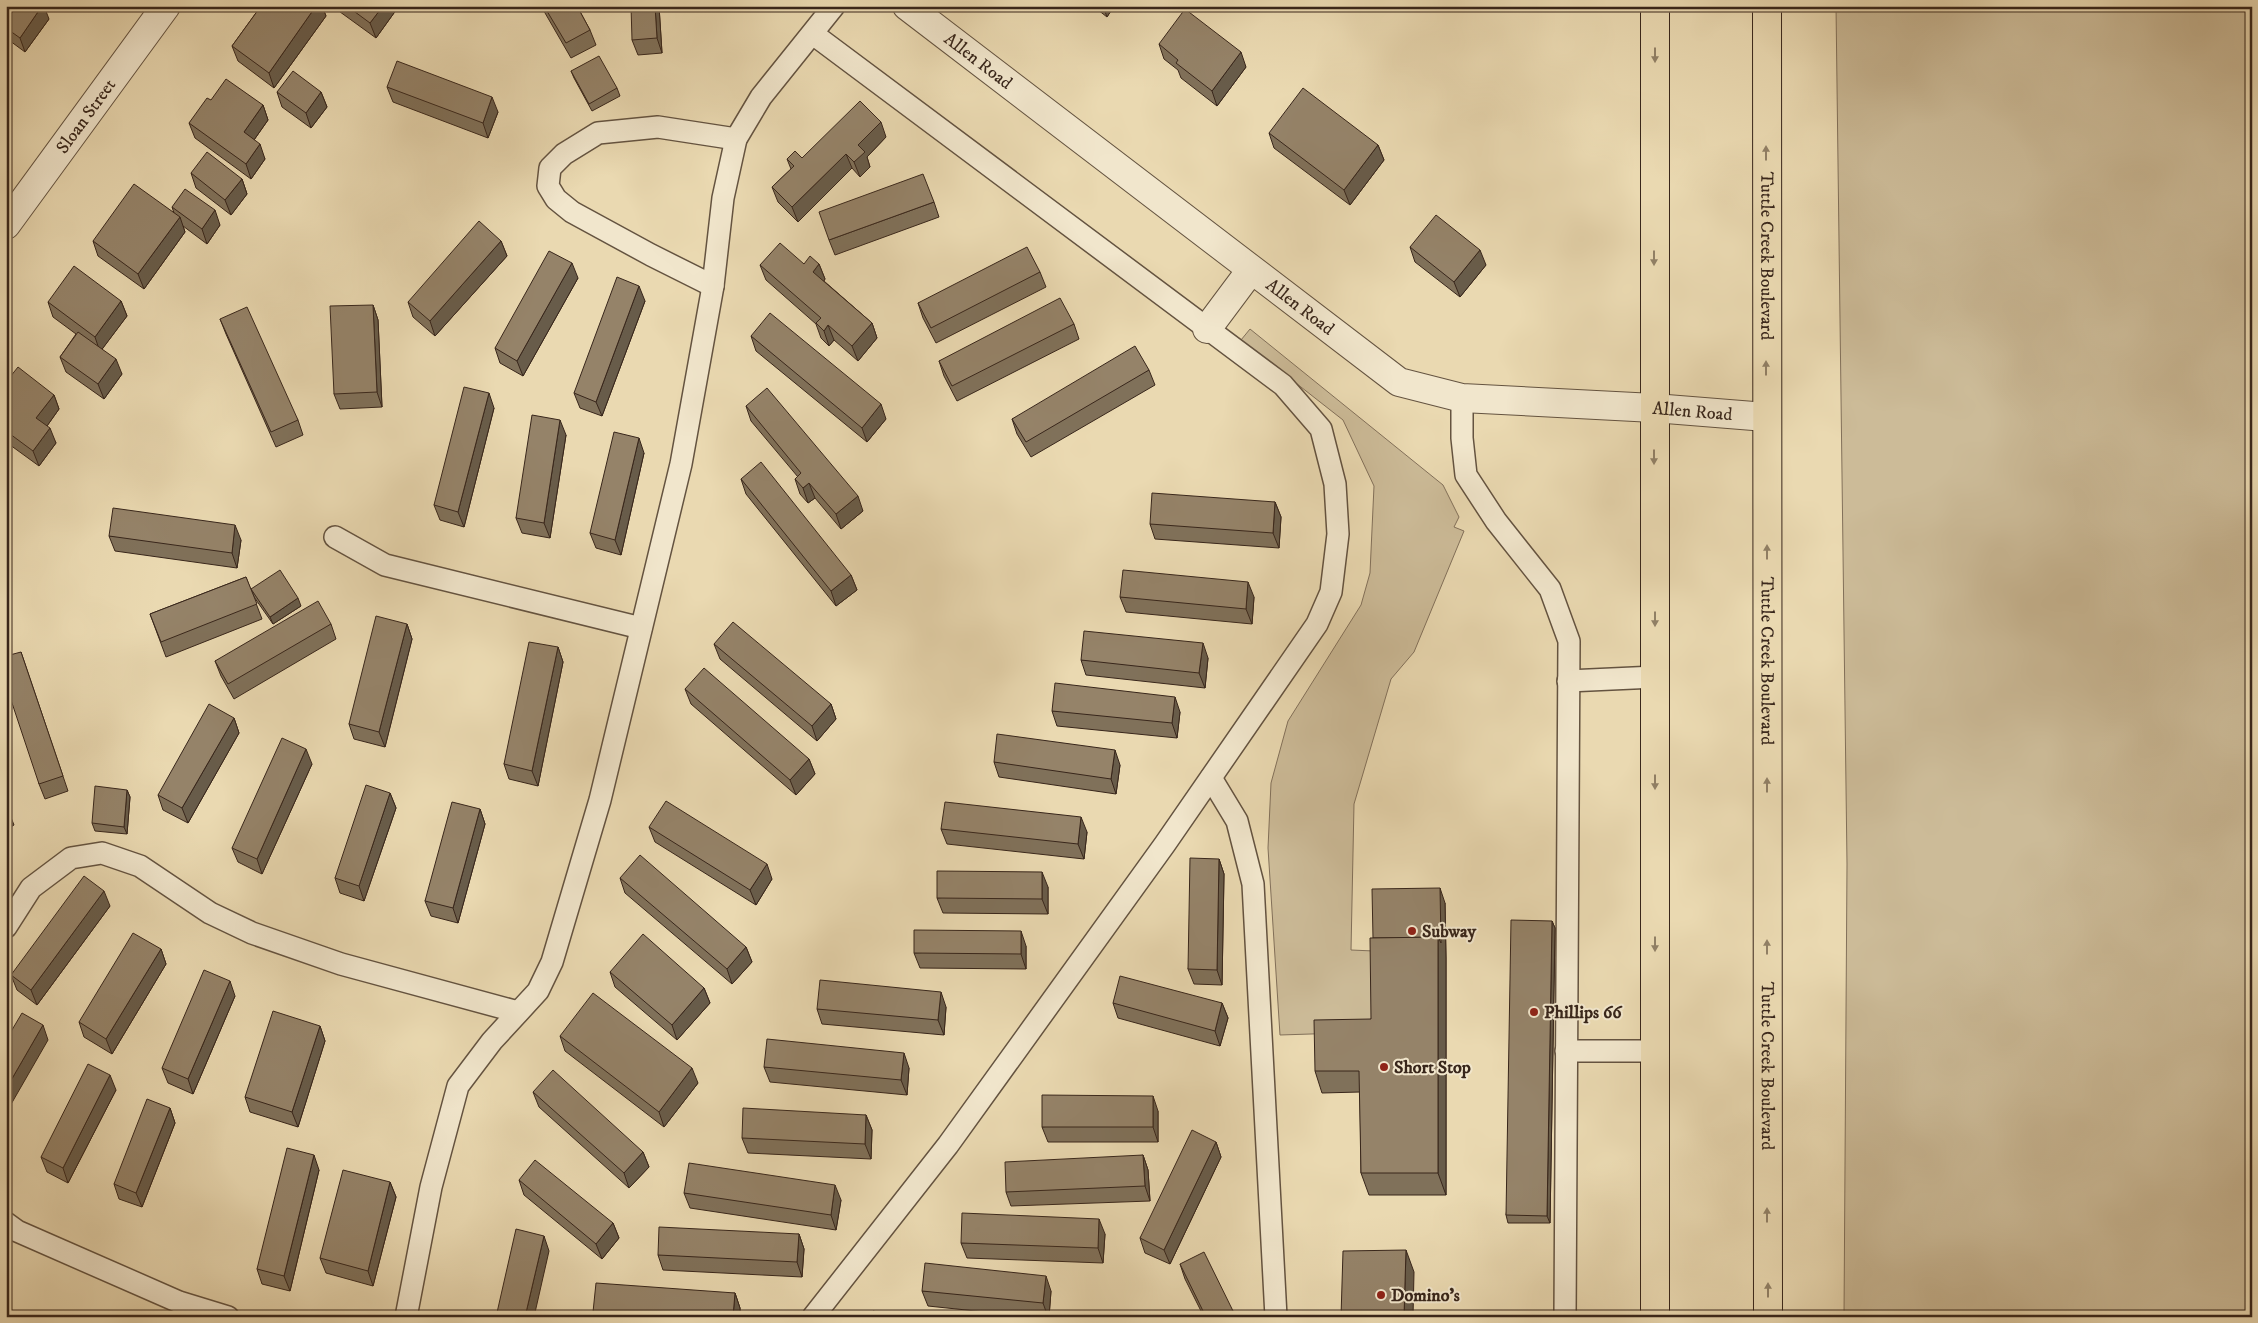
<svg xmlns="http://www.w3.org/2000/svg" width="2258" height="1323" font-family="'IM FELL DW Pica',serif">
<rect width="100%" height="100%" fill="#ead9b1"/>
<filter id="stains"><feTurbulence type="fractalNoise" baseFrequency=".004" numOctaves="4"/><feColorMatrix values="0 0 0 0 .2 0 0 0 0 .09 0 0 0 0 .02 0 0 0 .5 -.17"/></filter>
<radialGradient id="worn" r=".72"><stop offset=".6" stop-color="#630" stop-opacity="0"/><stop offset="1" stop-color="#630" stop-opacity=".3"/></radialGradient>
<g fill="#ccbb98" stroke="#82705a">
<polygon points="1836,6 2252,6 2252,1317 1844,1317 1847,864"/>
<polygon points="1250,329 1443,485 1459,517 1454,527 1464,531 1414,652 1391,679 1354,804 1351,950 1374,951 1372,1032 1280,1035 1268,848 1271,783 1288,721 1361,605 1370,573 1374,486 1343,420 1241,340"/>
</g>
<g fill="none" stroke-linecap="round" stroke-linejoin="round">
<g stroke="#645340" stroke-width="24">
<g id="lane">
<polyline points="713,286 651,255 572,212 556,199 548,186 550,168 564,154 598,133 658,127 736,139"/>
<polyline points="1462,398 1462,438 1466,475 1496,521 1550,589 1569,641 1565,1317"/>
<polyline points="335,537 385,565 641,628"/>
<polyline points="1568,681 1655,677"/>
<polyline points="1211,778 1237,821 1253,884 1276,1317"/>
<polyline points="6,927 31,888 71,858 102,853 140,866 210,913 252,933 341,964 518,1012"/>
<polyline points="1566,1051 1655,1051"/>
<polyline points="6,1223 17,1231 179,1302 228,1317"/>
<polyline points="406,1317 431,1187 458,1086 492,1041 538,991 552,962 600,800 681,464 713,286 723,198 736,139 761,97 834,6"/>
<polyline points="813,1317 948,1145 1165,844 1317,624 1331,592 1338,534 1335,484 1321,429 1283,385 813,34"/>
</g>
</g>
<g stroke="#645340" stroke-width="30">
<g id="street">
<path id="s1" d="M907 6 1399 382 1462 398 1654 408 1766 417"/>
<path id="s2" d="M6 225 166 6"/>
<polyline points="1207,329 1251,270"/>
</g>
</g>
<g stroke="#38261b" stroke-width="30">
<g id="highway">
<polyline points="1655,6 1655,1317"/>
<path id="s3" d="M1767 6 1768 1317"/>
</g>
</g>
<use href="#lane" stroke="#f1e6cc" stroke-width="21"/>
<use href="#street" stroke="#f1e6cc" stroke-width="28"/>
<use href="#highway" stroke="#ead9b1" stroke-width="28"/>
</g>
<g fill="#80715a" stroke="#38261b">
<polygon points="6,6 49,19 25,52 6,38"/>
<polygon points="261,6 322,6 326,16 274,88 238,61 232,46"/>
<polygon points="335,6 399,6 376,38 336,9"/>
<polygon points="541,6 577,6 590,30 596,45 571,58"/>
<polygon points="659,6 662,53 638,55 632,40"/>
<polygon points="1093,6 1114,6 1107,17"/>
<polygon points="1159,44 1246,67 1217,106 1181,78 1178,70 1164,59"/>
<polygon points="571,71 617,88 620,96 592,111 574,78"/>
<polygon points="387,87 498,112 488,138 393,102"/>
<polygon points="277,92 321,92 327,107 311,128 282,107"/>
<polygon points="211,100 263,105 268,120 254,140 265,159 251,179 195,138 189,123"/>
<polygon points="1269,133 1378,145 1384,160 1350,205 1274,148"/>
<polygon points="886,137 867,157 870,167 860,177 852,168 798,222 778,202 772,187 791,169 787,159 802,158"/>
<polygon points="191,173 242,179 247,194 231,215 196,188"/>
<polygon points="934,202 939,217 835,255 829,240"/>
<polygon points="172,207 220,225 207,244 183,226 185,232 144,289 98,256 93,241 174,213"/>
<polygon points="501,241 507,256 435,336 413,317 408,302"/>
<polygon points="1410,247 1486,265 1460,297 1415,262"/>
<polygon points="804,264 819,264 825,279 824,281 872,323 877,338 858,361 834,340 829,346 821,338 816,324 766,280 760,265"/>
<polygon points="1040,272 1046,287 936,343 923,318 918,303"/>
<polygon points="578,278 523,376 500,363 495,348"/>
<polygon points="121,301 127,316 102,349 122,374 104,399 66,372 60,357 76,334 53,317 48,302"/>
<polygon points="645,301 602,416 580,408 574,393"/>
<polygon points="373,305 378,320 382,407 340,409 334,394"/>
<polygon points="220,319 298,420 303,435 276,447 226,334"/>
<polygon points="1074,324 1079,339 957,401 944,376 939,361"/>
<polygon points="751,336 886,419 867,442 756,351"/>
<polygon points="1149,370 1155,385 1031,457 1017,434 1012,419"/>
<polygon points="6,382 54,395 59,409 47,426 56,443 39,466 6,442"/>
<polygon points="746,406 863,511 841,529 815,498 808,503 800,494 795,479 798,477 751,421"/>
<polygon points="494,408 464,527 440,520 434,505"/>
<polygon points="566,435 550,538 522,533 516,518"/>
<polygon points="644,453 621,555 596,548 590,533"/>
<polygon points="741,479 851,575 857,590 836,606 746,494"/>
<polygon points="1275,502 1281,517 1279,548 1155,539 1150,524"/>
<polygon points="109,536 241,540 237,568 115,551"/>
<polygon points="246,577 262,619 166,657 150,614"/>
<polygon points="251,589 301,606 273,624 254,597"/>
<polygon points="1120,597 1254,597 1252,624 1126,612"/>
<polygon points="331,624 336,639 234,699 221,676 215,661"/>
<polygon points="407,624 412,639 385,747 354,739 349,724"/>
<polygon points="714,644 831,704 836,719 817,741 720,659"/>
<polygon points="558,647 563,662 538,786 509,779 504,764"/>
<polygon points="21,652 68,791 45,799 39,784"/>
<polygon points="1208,658 1205,688 1086,675 1081,660"/>
<polygon points="685,689 809,759 815,774 796,795 691,704"/>
<polygon points="1052,711 1180,712 1177,738 1057,726"/>
<polygon points="234,718 239,733 188,823 163,810 158,795"/>
<polygon points="994,762 1120,765 1116,794 999,777"/>
<polygon points="312,764 262,874 238,862 232,848"/>
<polygon points="127,790 130,797 127,834 95,831 92,823"/>
<polygon points="390,793 396,808 364,901 340,893 335,878"/>
<polygon points="480,809 485,824 458,923 431,916 425,901"/>
<polygon points="649,827 772,879 756,905 655,842"/>
<polygon points="941,829 1087,832 1084,859 947,844"/>
<polygon points="1219,859 1224,874 1222,985 1194,984 1188,969"/>
<polygon points="620,878 746,947 752,962 732,984 625,893"/>
<polygon points="1048,887 1048,914 943,913 937,898"/>
<polygon points="1445,903 1446,958 1446,1195 1369,1195 1361,1173 1360,1092 1322,1093 1315,1071 1371,1019"/>
<polygon points="110,906 37,1005 17,990 11,975"/>
<polygon points="1552,921 1555,928 1550,1223 1508,1223 1506,1215"/>
<polygon points="1026,946 1026,969 920,968 914,953"/>
<polygon points="161,949 166,964 112,1054 84,1037 79,1022"/>
<polygon points="610,972 704,988 710,1003 677,1040 615,987"/>
<polygon points="235,996 193,1094 168,1083 162,1068"/>
<polygon points="1113,1003 1222,1003 1228,1018 1220,1046 1118,1018"/>
<polygon points="946,1007 944,1035 822,1024 817,1009"/>
<polygon points="320,1026 325,1041 298,1127 250,1112 245,1097"/>
<polygon points="560,1036 698,1083 664,1127 565,1051"/>
<polygon points="764,1067 909,1068 907,1095 770,1082"/>
<polygon points="116,1090 68,1183 47,1172 41,1157"/>
<polygon points="533,1092 643,1152 649,1167 629,1188 539,1107"/>
<polygon points="170,1108 175,1123 142,1207 119,1199 114,1184"/>
<polygon points="1158,1111 1158,1142 1048,1142 1042,1127"/>
<polygon points="866,1115 872,1130 871,1159 748,1153 742,1138"/>
<polygon points="1216,1142 1221,1157 1170,1264 1145,1253 1140,1238"/>
<polygon points="1143,1155 1148,1170 1150,1201 1011,1206 1006,1192"/>
<polygon points="319,1170 290,1291 262,1284 257,1269"/>
<polygon points="519,1180 613,1223 619,1238 602,1259 524,1195"/>
<polygon points="390,1182 396,1197 373,1286 326,1273 320,1258"/>
<polygon points="684,1193 841,1200 836,1230 690,1208"/>
<polygon points="799,1234 804,1249 802,1277 663,1270 658,1255"/>
<polygon points="1105,1234 1103,1263 967,1258 961,1243"/>
<polygon points="1180,1264 1236,1317 1204,1317 1185,1279"/>
<polygon points="922,1291 1051,1291 1049,1317 1033,1317 928,1306"/>
<polygon points="735,1293 740,1308 740,1317 595,1317 593,1312"/>
</g>
<g fill="#685c4a" stroke="#38261b">
<polygon points="42,6 44,6 49,19 25,52 20,38"/>
<polygon points="316,6 322,6 326,16 274,88 269,73"/>
<polygon points="383,6 399,6 376,38 370,23"/>
<polygon points="655,6 659,6 662,53 657,38"/>
<polygon points="1103,6 1114,6 1107,17"/>
<polygon points="1241,52 1246,67 1217,106 1212,91"/>
<polygon points="321,92 327,107 311,128 306,113"/>
<polygon points="492,97 498,112 488,138 483,123"/>
<polygon points="263,105 268,120 249,147 244,132"/>
<polygon points="881,122 886,137 867,157 870,167 860,177 854,162 858,145"/>
<polygon points="260,144 265,159 251,179 246,164"/>
<polygon points="1378,145 1384,160 1350,205 1344,190"/>
<polygon points="846,154 852,168 798,222 792,207"/>
<polygon points="242,179 247,194 231,215 225,200"/>
<polygon points="215,210 220,225 207,244 202,229"/>
<polygon points="180,217 185,232 144,289 138,274"/>
<polygon points="501,241 507,256 435,336 430,321"/>
<polygon points="1480,250 1486,265 1460,297 1454,282"/>
<polygon points="572,263 578,278 523,376 517,361"/>
<polygon points="819,264 825,279 819,287 813,272"/>
<polygon points="639,286 645,301 602,416 596,402"/>
<polygon points="121,301 127,316 100,352 95,337"/>
<polygon points="373,305 378,320 382,407 377,392"/>
<polygon points="872,323 877,338 858,361 852,346"/>
<polygon points="828,325 834,340 829,346 824,331"/>
<polygon points="116,359 122,374 104,399 98,384"/>
<polygon points="489,393 494,408 464,527 458,512"/>
<polygon points="54,395 59,409 42,433 36,418"/>
<polygon points="881,404 886,419 867,442 862,428"/>
<polygon points="560,420 566,435 550,538 544,523"/>
<polygon points="50,428 56,443 39,466 33,451"/>
<polygon points="639,438 644,453 621,555 615,540"/>
<polygon points="809,483 815,498 808,503 803,488"/>
<polygon points="858,496 863,511 841,529 836,514"/>
<polygon points="1275,502 1281,517 1279,548 1273,533"/>
<polygon points="235,525 241,540 237,568 232,553"/>
<polygon points="851,575 857,590 836,606 831,591"/>
<polygon points="1248,582 1254,597 1252,624 1246,609"/>
<polygon points="298,598 301,606 273,624 270,617"/>
<polygon points="407,624 412,639 385,747 379,732"/>
<polygon points="1203,643 1208,658 1205,688 1199,673"/>
<polygon points="558,647 563,662 538,786 532,771"/>
<polygon points="1175,697 1180,712 1177,738 1172,723"/>
<polygon points="831,704 836,719 817,741 812,726"/>
<polygon points="234,718 239,733 188,823 182,808"/>
<polygon points="306,749 312,764 262,874 257,859"/>
<polygon points="1115,750 1120,765 1116,794 1111,779"/>
<polygon points="809,759 815,774 796,795 790,780"/>
<polygon points="127,790 130,797 127,834 124,827"/>
<polygon points="390,793 396,808 364,901 359,886"/>
<polygon points="480,809 485,824 458,923 453,908"/>
<polygon points="8,810 14,825 6,830 6,811"/>
<polygon points="1081,817 1087,832 1084,859 1078,844"/>
<polygon points="1219,859 1224,874 1222,985 1217,970"/>
<polygon points="767,864 772,879 756,905 750,890"/>
<polygon points="1042,872 1048,887 1048,914 1042,899"/>
<polygon points="1440,888 1445,903 1446,958 1446,1195 1438,1173 1438,937"/>
<polygon points="104,891 110,906 37,1005 31,990"/>
<polygon points="1552,921 1555,928 1550,1223 1547,1216"/>
<polygon points="1021,931 1026,946 1026,969 1021,954"/>
<polygon points="746,947 752,962 732,984 727,969"/>
<polygon points="161,949 166,964 112,1054 106,1039"/>
<polygon points="230,981 235,996 193,1094 188,1079"/>
<polygon points="704,988 710,1003 677,1040 672,1025"/>
<polygon points="941,992 946,1007 944,1035 938,1020"/>
<polygon points="1222,1003 1228,1018 1220,1046 1215,1031"/>
<polygon points="43,1025 48,1040 6,1113 6,1089"/>
<polygon points="320,1026 325,1041 298,1127 292,1112"/>
<polygon points="904,1053 909,1068 907,1095 901,1080"/>
<polygon points="692,1068 698,1083 664,1127 659,1112"/>
<polygon points="110,1075 116,1090 68,1183 63,1168"/>
<polygon points="1153,1096 1158,1111 1158,1142 1153,1127"/>
<polygon points="170,1108 175,1123 142,1207 136,1193"/>
<polygon points="866,1115 872,1130 871,1159 865,1144"/>
<polygon points="1216,1142 1221,1157 1170,1264 1164,1250"/>
<polygon points="643,1152 649,1167 629,1188 624,1173"/>
<polygon points="314,1155 319,1170 290,1291 284,1276"/>
<polygon points="1143,1155 1148,1170 1150,1201 1145,1186"/>
<polygon points="390,1182 396,1197 373,1286 368,1271"/>
<polygon points="835,1185 841,1200 836,1230 831,1215"/>
<polygon points="1099,1219 1105,1234 1103,1263 1098,1248"/>
<polygon points="613,1223 619,1238 602,1259 596,1244"/>
<polygon points="799,1234 804,1249 802,1277 797,1262"/>
<polygon points="544,1236 549,1251 534,1317 525,1317"/>
<polygon points="1406,1250 1414,1272 1413,1317 1404,1317"/>
<polygon points="1046,1276 1051,1291 1049,1317 1048,1317 1043,1303"/>
<polygon points="735,1293 740,1308 740,1317 733,1317"/>
</g>
<g fill="#958369" stroke="#38261b">
<polygon points="6,6 42,6 20,38 6,28"/>
<polygon points="261,6 316,6 269,73 232,46"/>
<polygon points="347,6 383,6 370,23"/>
<polygon points="544,6 577,6 590,30 566,43"/>
<polygon points="631,6 655,6 657,38 632,40"/>
<polygon points="1185,9 1241,52 1212,91 1176,63 1178,60 1159,44"/>
<polygon points="599,56 617,88 589,104 571,71"/>
<polygon points="397,61 492,97 483,123 387,87"/>
<polygon points="293,71 321,92 306,113 277,92"/>
<polygon points="226,79 263,105 244,132 260,144 246,164 189,123 207,98 211,100"/>
<polygon points="1303,88 1378,145 1344,190 1269,133"/>
<polygon points="860,101 881,122 858,145 865,152 854,162 846,154 792,207 772,187 794,166 787,159 795,151 802,158"/>
<polygon points="207,152 242,179 225,200 191,173"/>
<polygon points="923,174 934,202 829,240 819,212"/>
<polygon points="134,184 180,217 138,274 93,241"/>
<polygon points="185,189 215,210 202,229 172,207"/>
<polygon points="1436,215 1480,250 1454,282 1410,247"/>
<polygon points="479,221 501,241 430,321 408,302"/>
<polygon points="780,243 804,264 810,256 819,264 813,272 872,323 852,346 828,325 824,331 816,323 821,318 760,265"/>
<polygon points="1027,247 1040,272 931,328 918,303"/>
<polygon points="549,251 572,263 517,361 495,348"/>
<polygon points="74,266 121,301 95,337 48,302"/>
<polygon points="617,277 639,286 596,402 574,393"/>
<polygon points="1060,298 1074,324 952,386 939,361"/>
<polygon points="373,305 377,392 334,394 330,306"/>
<polygon points="247,307 298,420 271,432 220,319"/>
<polygon points="770,313 881,404 862,428 751,336"/>
<polygon points="78,332 116,359 98,384 60,357"/>
<polygon points="1135,346 1149,370 1026,442 1012,419"/>
<polygon points="18,367 54,395 36,418 50,428 33,451 6,431 6,382"/>
<polygon points="464,387 489,393 458,512 434,505"/>
<polygon points="767,388 858,496 836,514 809,483 803,488 795,479 801,473 746,406"/>
<polygon points="532,415 560,420 544,523 516,518"/>
<polygon points="614,432 639,438 615,540 590,533"/>
<polygon points="761,462 851,575 831,591 741,479"/>
<polygon points="1152,493 1275,502 1273,533 1150,524"/>
<polygon points="113,508 235,525 232,553 109,536"/>
<polygon points="280,570 298,598 270,617 251,589"/>
<polygon points="1123,570 1248,582 1246,609 1120,597"/>
<polygon points="246,577 257,604 161,642 150,614"/>
<polygon points="318,601 331,624 228,684 215,661"/>
<polygon points="376,616 407,624 379,732 349,724"/>
<polygon points="733,622 831,704 812,726 714,644"/>
<polygon points="1084,631 1203,643 1199,673 1081,660"/>
<polygon points="529,642 558,647 532,771 504,764"/>
<polygon points="21,652 63,776 39,784 6,685 6,656"/>
<polygon points="704,668 809,759 790,780 685,689"/>
<polygon points="1055,683 1175,697 1172,723 1052,711"/>
<polygon points="209,704 234,718 182,808 158,795"/>
<polygon points="997,734 1115,750 1111,779 994,762"/>
<polygon points="282,738 306,749 257,859 232,848"/>
<polygon points="366,785 390,793 359,886 335,878"/>
<polygon points="95,786 127,790 124,827 92,823"/>
<polygon points="666,801 767,864 750,890 649,827"/>
<polygon points="452,802 480,809 453,908 425,901"/>
<polygon points="945,802 1081,817 1078,844 941,829"/>
<polygon points="640,855 746,947 727,969 620,878"/>
<polygon points="1190,858 1219,859 1217,970 1188,969"/>
<polygon points="937,871 1042,872 1042,899 937,898"/>
<polygon points="84,876 104,891 31,990 11,975"/>
<polygon points="1440,888 1441,943 1438,937 1373,938 1372,889"/>
<polygon points="1511,920 1552,921 1547,1216 1506,1215"/>
<polygon points="914,930 1021,931 1021,954 914,953"/>
<polygon points="133,933 161,949 106,1039 79,1022"/>
<polygon points="643,934 704,988 672,1025 610,972"/>
<polygon points="1438,937 1438,1173 1361,1173 1359,1071 1315,1071 1314,1020 1371,1019 1370,938"/>
<polygon points="204,970 230,981 188,1079 162,1068"/>
<polygon points="1120,976 1222,1003 1215,1031 1113,1003"/>
<polygon points="820,980 941,992 938,1020 817,1009"/>
<polygon points="593,993 692,1068 659,1112 560,1036"/>
<polygon points="273,1011 320,1026 292,1112 245,1097"/>
<polygon points="22,1013 43,1025 6,1089 6,1040"/>
<polygon points="767,1039 904,1053 901,1080 764,1067"/>
<polygon points="88,1064 110,1075 63,1168 41,1157"/>
<polygon points="553,1070 643,1152 624,1173 533,1092"/>
<polygon points="1042,1095 1153,1096 1153,1127 1042,1127"/>
<polygon points="147,1099 170,1108 136,1193 114,1184"/>
<polygon points="743,1108 866,1115 865,1144 742,1138"/>
<polygon points="1192,1130 1216,1142 1164,1250 1140,1238"/>
<polygon points="287,1148 314,1155 284,1276 257,1269"/>
<polygon points="1143,1155 1145,1186 1006,1192 1005,1162"/>
<polygon points="535,1160 613,1223 596,1244 519,1180"/>
<polygon points="689,1163 835,1185 831,1215 684,1193"/>
<polygon points="343,1170 390,1182 368,1271 320,1258"/>
<polygon points="962,1213 1099,1219 1098,1248 961,1243"/>
<polygon points="659,1227 799,1234 797,1262 658,1255"/>
<polygon points="516,1229 544,1236 525,1317 496,1317"/>
<polygon points="1406,1250 1404,1317 1341,1317 1343,1251"/>
<polygon points="1204,1252 1236,1317 1206,1317 1180,1264"/>
<polygon points="925,1263 1046,1276 1043,1303 922,1291"/>
<polygon points="596,1283 735,1293 733,1317 654,1317 593,1312"/>
<polygon points="873,1311 898,1317 872,1317"/>
<polygon points="59,1314 65,1317 58,1317"/>
</g>
<defs><path id="oneway-solid" d="M-6-.8H1V-3.2L6.5 0L1 3.2V.8H-6Z" transform="scale(1.25)"/></defs>
<g fill="#918066">
<use href="#oneway-solid" transform="translate(1655 55) rotate(90)"/>
<use href="#oneway-solid" transform="translate(1766 153) rotate(-90)"/>
<use href="#oneway-solid" transform="translate(1654 258) rotate(90)"/>
<use href="#oneway-solid" transform="translate(1766 368) rotate(-90)"/>
<use href="#oneway-solid" transform="translate(1654 457) rotate(90)"/>
<use href="#oneway-solid" transform="translate(1767 552) rotate(-90)"/>
<use href="#oneway-solid" transform="translate(1655 619) rotate(90)"/>
<use href="#oneway-solid" transform="translate(1655 782) rotate(90)"/>
<use href="#oneway-solid" transform="translate(1767 785) rotate(-90)"/>
<use href="#oneway-solid" transform="translate(1655 944) rotate(90)"/>
<use href="#oneway-solid" transform="translate(1767 947) rotate(-90)"/>
<use href="#oneway-solid" transform="translate(1767 1215) rotate(-90)"/>
<use href="#oneway-solid" transform="translate(1768 1290) rotate(-90)"/>
</g>
<g fill="#8f2418" stroke="#f1e6cc" stroke-width="2">
<circle cx="1412" cy="931" r="5"/>
<circle cx="1534" cy="1012" r="5"/>
<circle cx="1384" cy="1067" r="5"/>
<circle cx="1381" cy="1295" r="5"/>
</g>
<g text-anchor="middle" stroke-width="4" stroke-linejoin="round" paint-order="stroke">
<g font-size="18" fill="#38261b" stroke="#f1e6cc">
<text dy="6" stroke="none"><textPath href="#s1" startOffset="90">Allen Road</textPath></text>
<text dy="6" stroke="none"><textPath href="#s2" startOffset="135">Sloan Street</textPath></text>
<text dy="6" stroke="none"><textPath href="#s3" startOffset="250">Tuttle Creek Boulevard</textPath></text>
<text dy="6" stroke="none"><textPath href="#s1" startOffset="495">Allen Road</textPath></text>
<text dy="6" stroke="none"><textPath href="#s1" startOffset="915">Allen Road</textPath></text>
<text dy="6" stroke="none"><textPath href="#s3" startOffset="655">Tuttle Creek Boulevard</textPath></text>
<text dy="6" stroke="none"><textPath href="#s3" startOffset="1060">Tuttle Creek Boulevard</textPath></text>
</g>
<g font-size="18" font-weight="bold" fill="#38261b" stroke="#f1e6cc" text-anchor="start">
<text x="1422" y="937">Subway</text>
<text x="1544" y="1018">Phillips 66</text>
<text x="1394" y="1073">Short Stop</text>
<text x="1391" y="1301">Domino's</text>
</g>
</g>
<rect width="2258" height="1323" fill="none" stroke="#ead9b1" stroke-width="25"/>
<rect x="8" y="8" width="2243" height="1308" fill="none" stroke="#38261b" stroke-width="2.5"/>
<rect x="12" y="12" width="2233" height="1298" fill="none" stroke="#38261b"/>
<rect width="100%" height="100%" filter="url(#stains)"/>
<rect width="100%" height="100%" fill="url(#worn)"/>
</svg>
